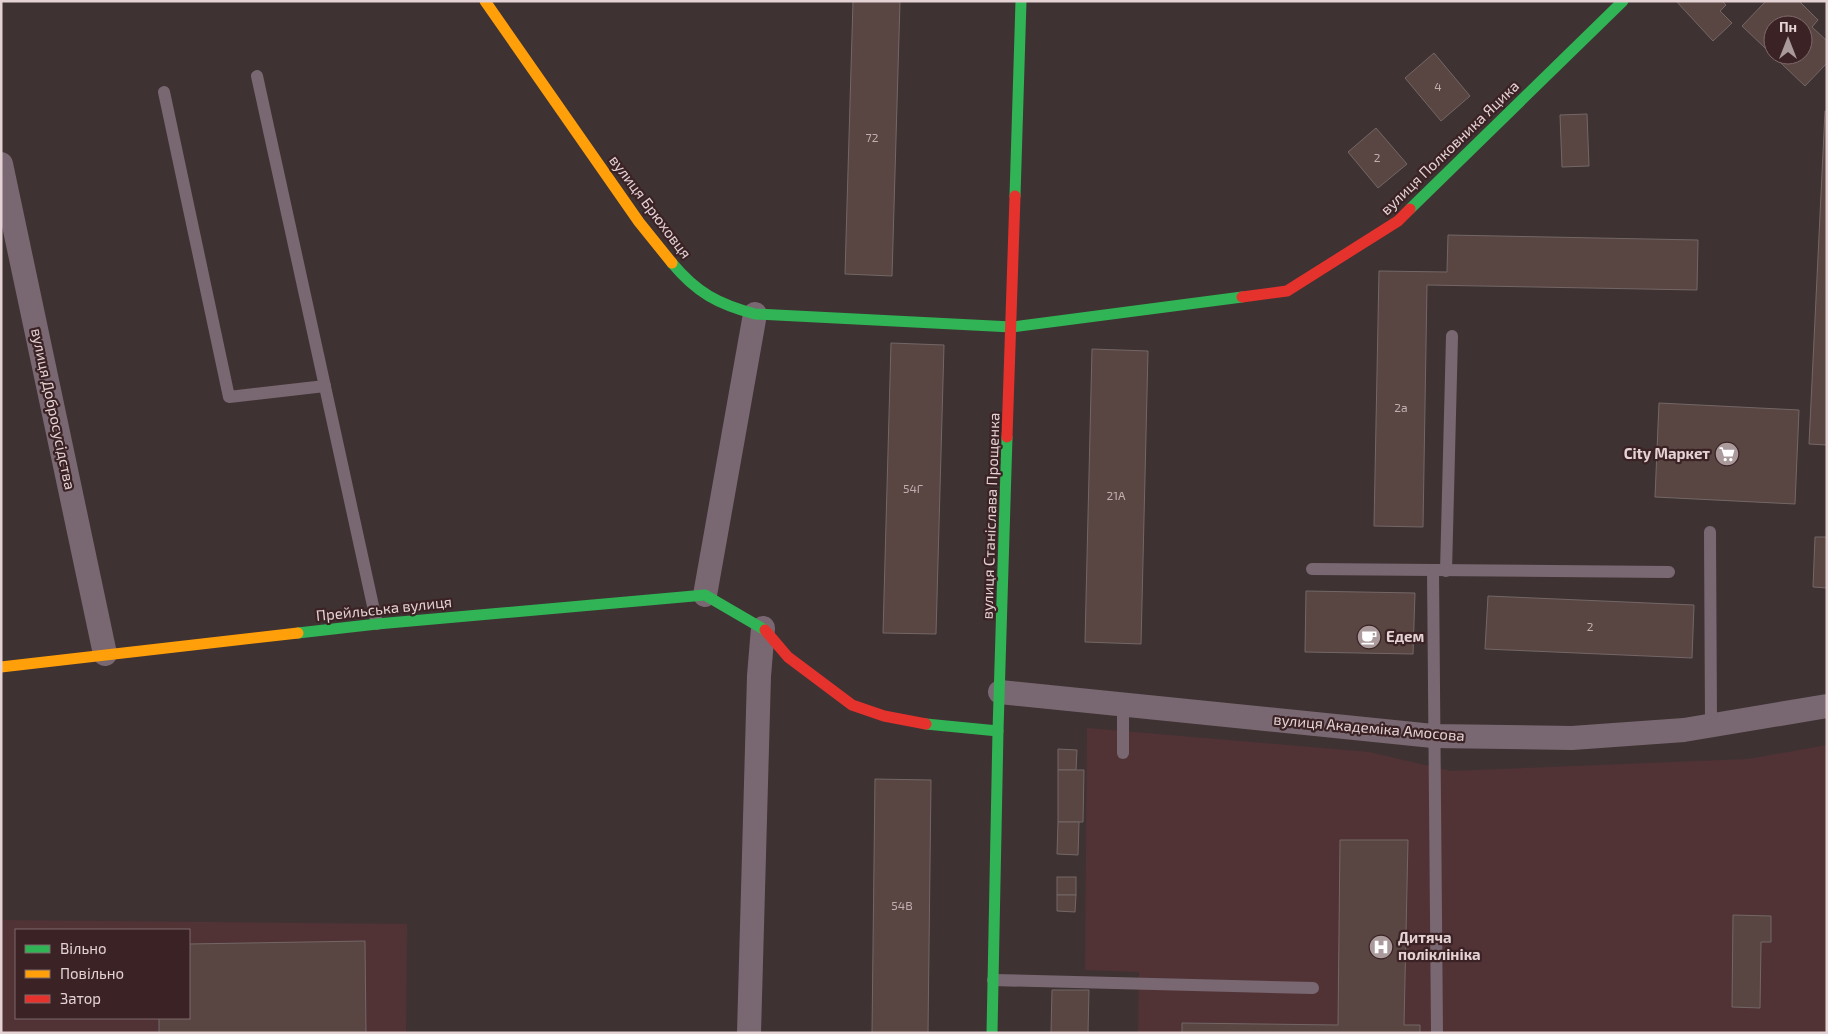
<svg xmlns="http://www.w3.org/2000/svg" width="1828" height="1034" font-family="'Exo 2',sans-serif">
<rect width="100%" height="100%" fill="#3f3233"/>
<g fill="#513336" fill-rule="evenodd">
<polygon points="1087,728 1369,752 1451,771 1748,759 1827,745 1827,1033 1138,1033 1139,972 1085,970"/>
<path d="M1 920 407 924 406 1033H1ZM16 930H189V1018H16Z"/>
</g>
<g fill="#594642" stroke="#736766" fill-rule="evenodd">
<polygon points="853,1 900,1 892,276 845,274"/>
<polygon points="1676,1 1722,1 1726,5 1720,11 1732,23 1713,41"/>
<path d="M1766 1H1799L1818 20 1812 27 1827 41V63L1805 86 1742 26ZM1773 25H1803V55H1773Z"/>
<polygon points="1434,53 1470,96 1441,121 1405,78"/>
<polygon points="1825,111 1827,111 1827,445 1809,444"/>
<polygon points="1587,114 1589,166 1562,167 1560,115"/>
<polygon points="1376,128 1407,164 1378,188 1348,152"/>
<polygon points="1448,235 1698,240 1697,290 1427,285 1423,527 1374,526 1379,271 1447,272"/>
<polygon points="891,343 944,345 936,634 883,633"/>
<polygon points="1092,349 1148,351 1141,644 1085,642"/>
<polygon points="1659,403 1799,410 1795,504 1655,497"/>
<polygon points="1815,537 1827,537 1827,588 1813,587"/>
<polygon points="1306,591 1415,593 1413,654 1305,652"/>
<polygon points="1488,596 1694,605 1692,658 1485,649"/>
<polygon points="1058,749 1077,750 1076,770 1058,770"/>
<polygon points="1058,770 1084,770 1083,822 1058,822"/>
<polygon points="875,779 931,780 928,1033 872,1033"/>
<polygon points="1058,822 1079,822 1078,855 1057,854"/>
<polygon points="1340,840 1408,840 1404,1025 1420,1025 1420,1033 1182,1033 1182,1023 1338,1025"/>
<rect x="1057" y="877" width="19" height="18"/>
<polygon points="1057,895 1076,895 1075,912 1057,911"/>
<polygon points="1733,915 1771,916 1771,942 1761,942 1760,1008 1732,1007"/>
<polygon points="365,941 366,1033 159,1033 159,1018 189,1018 189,944"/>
<polygon points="1052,990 1089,990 1088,1033 1051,1033"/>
</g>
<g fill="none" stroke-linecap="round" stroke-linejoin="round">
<g stroke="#796871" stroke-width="12">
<polyline points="257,76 377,624"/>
<polyline points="164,92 229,397 325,386"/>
<polyline points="1710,532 1711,725"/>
<polyline points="1312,569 1669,572"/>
<polyline points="1433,570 1437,1033"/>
<polyline points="1446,571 1452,336"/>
<polyline points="1123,753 1123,705"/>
<polyline points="993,980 1313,988"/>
</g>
<g stroke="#796871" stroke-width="24">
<polyline points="1,164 105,654"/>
<polyline points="705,595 755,314"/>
<polyline points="1000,692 1433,736 1572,738 1684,730 1827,706"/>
<polyline points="749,1033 759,676 763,628"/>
</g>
<g stroke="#30b455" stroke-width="11">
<polyline points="1015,196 1021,1"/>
<polyline points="1410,209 1623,1"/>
<path d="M672 263C697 293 718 304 755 314L1012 327 1242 297"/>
<polyline points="298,633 377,624 705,595 765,630"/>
<polyline points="926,724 998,731"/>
<polyline points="992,1033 998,731 1007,437"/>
</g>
<g stroke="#ff9f0a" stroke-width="11">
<polyline points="485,1 639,222 672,263"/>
<polyline points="1,667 298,633"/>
</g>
<g stroke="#e5322d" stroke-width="11">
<polyline points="1242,297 1287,291 1398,221 1410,209"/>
<polyline points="1007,437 1015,196"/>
<polyline points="765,630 788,657 852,705 884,716 926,724"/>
</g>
</g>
<defs>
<g id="supermarket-disc" transform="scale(1.25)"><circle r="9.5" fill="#aa9a9c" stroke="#3b2225"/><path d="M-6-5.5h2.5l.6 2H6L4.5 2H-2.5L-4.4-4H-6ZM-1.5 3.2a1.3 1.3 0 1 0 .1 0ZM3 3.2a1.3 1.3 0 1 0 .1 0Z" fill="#fff"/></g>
<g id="cafe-disc" transform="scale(1.25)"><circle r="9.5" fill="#aa9a9c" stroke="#3b2225"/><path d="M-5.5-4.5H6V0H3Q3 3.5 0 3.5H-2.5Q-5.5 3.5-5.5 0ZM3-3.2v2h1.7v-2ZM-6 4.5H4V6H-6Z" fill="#fff"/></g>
<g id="hospital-disc" transform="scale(1.25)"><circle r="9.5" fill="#aa9a9c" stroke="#3b2225"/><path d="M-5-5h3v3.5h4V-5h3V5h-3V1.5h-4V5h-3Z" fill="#fff"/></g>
</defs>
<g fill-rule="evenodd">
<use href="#supermarket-disc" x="1727" y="454"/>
<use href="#cafe-disc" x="1369" y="637"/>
<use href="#hospital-disc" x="1381" y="947"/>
</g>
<g text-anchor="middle" stroke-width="4.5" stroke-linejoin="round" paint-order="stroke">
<g font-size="12" fill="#c1afb0">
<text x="1438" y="91">4</text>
<text x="872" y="142">72</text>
<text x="1377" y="162">2</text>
<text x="1401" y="412">2а</text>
<text x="913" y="493">54Г</text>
<text x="1116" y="500">21А</text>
<text x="1590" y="631">2</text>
<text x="902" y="910">54В</text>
</g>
<g font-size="15" fill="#e4d2d4" stroke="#3b2225">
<text transform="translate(1450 148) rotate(-44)" y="5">вулиця Полковника Яцика</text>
<text transform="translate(650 207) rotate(53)" y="5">вулиця Брюховця</text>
<text transform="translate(53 409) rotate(78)" y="5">вулиця Добросусідства</text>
<text transform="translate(991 516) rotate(-88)" y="5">вулиця Станіслава Прощенка</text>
<text transform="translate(384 609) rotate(-6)" y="5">Прейльська вулиця</text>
<text transform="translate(1369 728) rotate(5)" y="5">вулиця Академіка Амосова</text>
</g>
<g font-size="15" font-weight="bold" fill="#e4d2d4" stroke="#3b2225" text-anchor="start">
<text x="1710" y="459" text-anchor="end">City Маркет</text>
<text x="1386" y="642">Едем</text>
<text x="1398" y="943">Дитяча<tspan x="1398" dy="17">поліклініка</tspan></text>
</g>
</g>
<rect width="1828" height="1034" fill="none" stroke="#e4d2d4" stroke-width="5"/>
<rect x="15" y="929" width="175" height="90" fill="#3b2225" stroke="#7f686b"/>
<rect x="25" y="945" width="25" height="8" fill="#30b455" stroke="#7f686b"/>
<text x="60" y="954" font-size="15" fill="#e4d2d4">Вільно</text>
<rect x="25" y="970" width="25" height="8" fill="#ff9f0a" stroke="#7f686b"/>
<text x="60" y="979" font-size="15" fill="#e4d2d4">Повільно</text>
<rect x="25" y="995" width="25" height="8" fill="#e5322d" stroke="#7f686b"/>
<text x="60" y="1004" font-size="15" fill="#e4d2d4">Затор</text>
<g transform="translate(1788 40)"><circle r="24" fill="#3b2225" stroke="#7f686b"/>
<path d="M0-4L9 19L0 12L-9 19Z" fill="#aa9a9c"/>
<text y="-8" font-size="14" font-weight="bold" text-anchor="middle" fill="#e4d2d4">Пн</text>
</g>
</svg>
